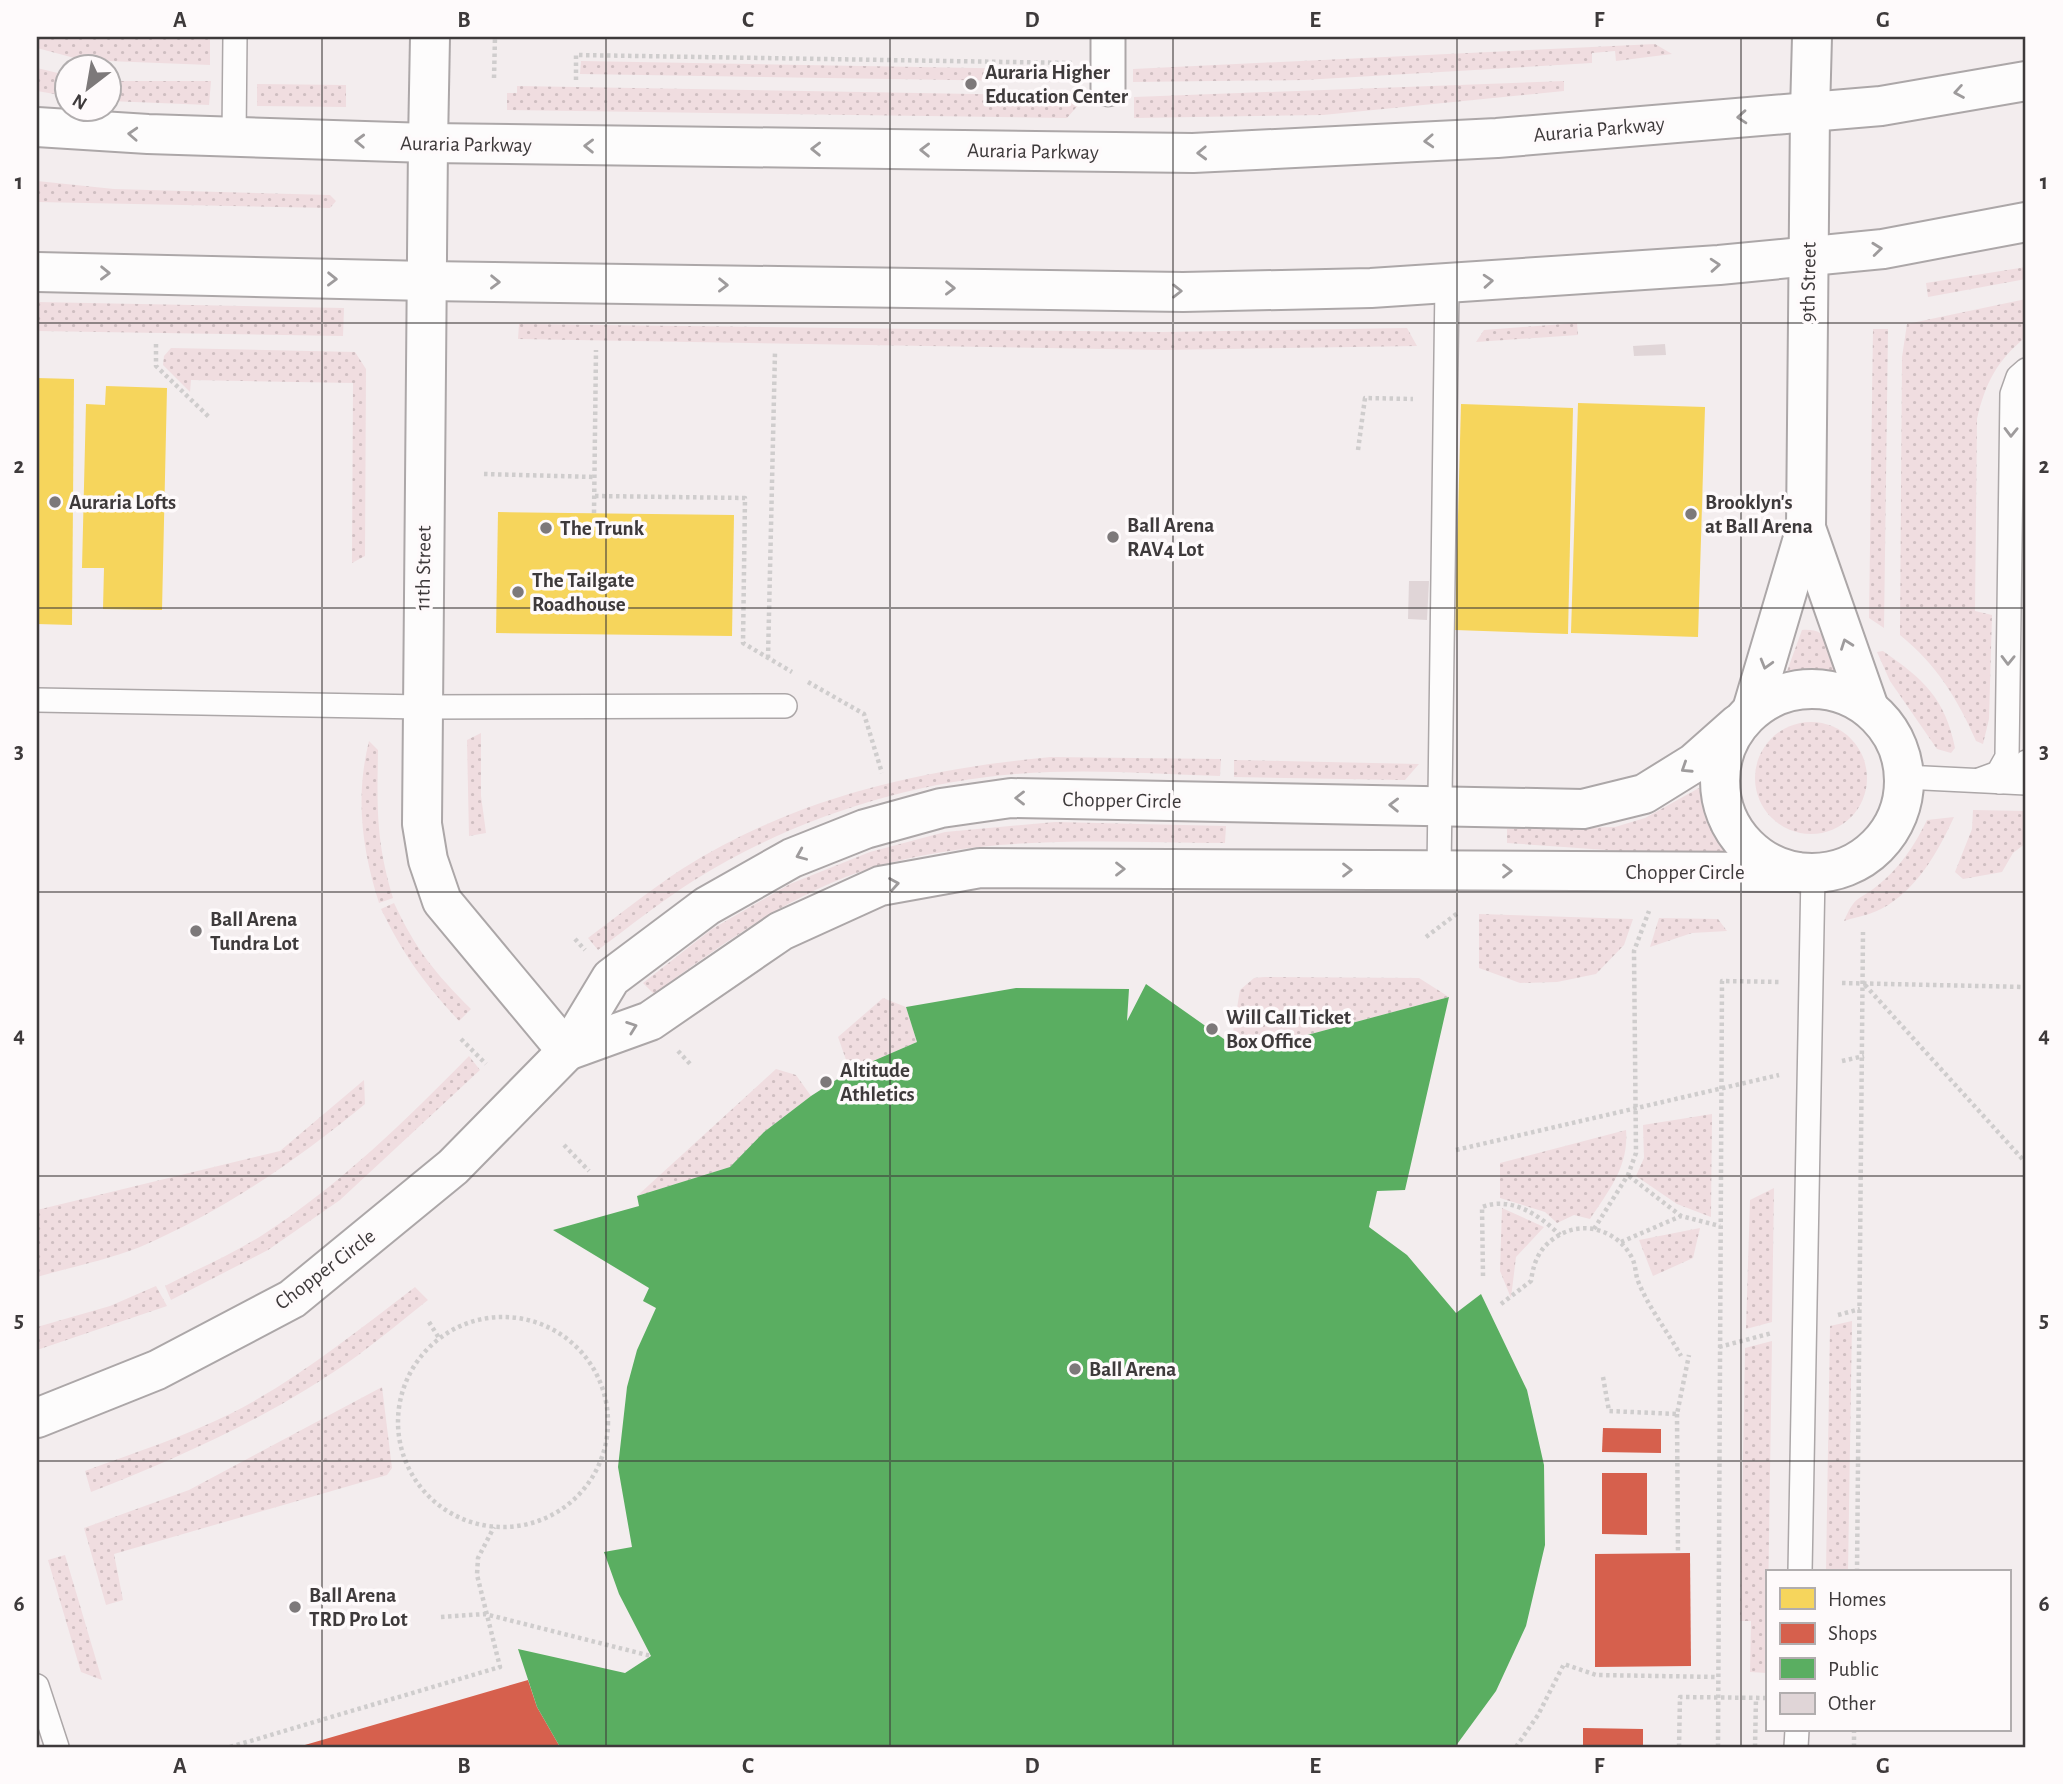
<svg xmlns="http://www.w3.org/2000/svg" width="2063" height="1784" font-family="'Alegreya Sans',sans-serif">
<defs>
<pattern id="grass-dots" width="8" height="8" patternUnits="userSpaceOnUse" patternTransform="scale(1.75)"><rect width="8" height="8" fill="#f0dde0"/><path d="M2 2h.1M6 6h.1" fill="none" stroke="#cfbec1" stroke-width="1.8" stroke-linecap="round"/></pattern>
</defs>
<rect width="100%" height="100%" fill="#f3edee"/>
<g fill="url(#grass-dots)">
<polygon points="37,37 210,37 210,65 82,60 37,48"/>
<polygon points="1655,44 1672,54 1616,61 1615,51 1592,53 1592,63 1304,80 1133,82 1133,69"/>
<polygon points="581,61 1086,70 1086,82 580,74"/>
<polygon points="37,68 66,75 66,96 37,91"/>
<polygon points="109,81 211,81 209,105 109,101"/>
<polygon points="1564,81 1564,91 1323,115 1134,118 1134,97"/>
<polygon points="257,84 346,85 346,107 257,106"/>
<polygon points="517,86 1086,96 1067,118 507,110 507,93 517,93"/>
<polygon points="37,181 114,189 330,195 336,201 330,208 37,202"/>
<polygon points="2026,267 2026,279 1928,297 1926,283"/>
<path d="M2026 299V337C1997 360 1985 384 1977 419L1975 611 1992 615 1989 719 1983 744 1976 741C1957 698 1937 665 1900 635L1902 357 1907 324Z"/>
<polygon points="37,302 344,308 343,336 37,331"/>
<polygon points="1577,323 1578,335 1476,342 1484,330"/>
<polygon points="519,324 1162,332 1407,328 1417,346 1163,350 518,339"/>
<polygon points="1873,329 1888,329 1884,628 1869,618"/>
<polygon points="171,348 355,352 366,369 365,556 352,563 353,383 191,380 190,392 163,365 164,356"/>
<path d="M1802 630C1831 628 1828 647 1834 670L1829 679H1792L1786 674Z"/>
<path d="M1883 651C1923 679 1945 698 1955 748L1951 753 1937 749 1890 681 1877 652Z"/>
<circle cx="1811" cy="778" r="56"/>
<polygon points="481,733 481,796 486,833 469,836 467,740"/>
<path d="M369 741 378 750C377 809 376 841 393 898L379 903C362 849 355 797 369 741Z"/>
<path d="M1051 757 1221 759 1220 776C1164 774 1107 770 1050 772 926 776 798 815 693 881 660 902 629 927 598 950L588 938C619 915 650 890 682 869 794 798 921 769 1051 757Z"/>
<polygon points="1234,760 1419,764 1405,780 1234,777"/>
<path d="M1699 788 1707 792C1710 815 1715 828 1731 845L1723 852H1635L1507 843V829L1615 827 1645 818Z"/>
<polygon points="1973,810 2026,811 2026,843 2013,853 2002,872 1963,879 1955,872 1972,829"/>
<path d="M1954 817C1938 852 1916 891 1881 909 1870 915 1856 917 1844 921 1856 894 1857 902 1877 886 1899 869 1915 845 1927 820Z"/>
<path d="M1055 822 1226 826 1225 843C1108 842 988 834 875 867 793 891 721 945 654 994L643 983 712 929 790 884 870 852 945 832Z"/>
<path d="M394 903C416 950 435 973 471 1009L459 1021C424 983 404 956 381 909Z"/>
<polygon points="1479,914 1633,919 1624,945 1596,974 1557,982 1520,983 1479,968"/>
<polygon points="1659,918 1718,919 1727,931 1692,933 1650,947"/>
<polygon points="1264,977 1419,978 1449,997 1251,1050 1231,1044 1240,990 1254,978"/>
<polygon points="883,998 906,1007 917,1042 850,1071 838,1037"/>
<path d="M469 1056 480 1070 340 1200 268 1250 171 1300 165 1286C197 1269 233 1254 264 1234 341 1184 405 1121 469 1056Z"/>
<polygon points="776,1069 796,1075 811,1096 764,1132 730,1167 637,1196"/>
<path d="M364 1080 365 1104C296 1161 223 1211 140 1247 108 1260 70 1267 37 1277V1210L280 1151Z"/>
<polygon points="1712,1114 1711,1217 1677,1204 1636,1176 1644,1158 1643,1125"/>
<path d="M1626 1130C1629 1166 1609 1190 1590 1219L1574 1215 1557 1223 1545 1212 1500 1198V1163Z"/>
<polygon points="1774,1188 1772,1322 1746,1329 1750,1200"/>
<polygon points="1502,1208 1544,1227 1516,1257 1511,1298 1500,1271"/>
<polygon points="1700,1228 1693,1258 1653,1276 1639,1240"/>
<polygon points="156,1286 167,1306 37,1350 37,1327 110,1306"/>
<path d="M415 1287 428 1300C404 1319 381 1338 357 1356 276 1414 184 1456 91 1492L85 1471C134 1453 183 1437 230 1414 297 1380 356 1332 415 1287Z"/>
<polygon points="1852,1321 1848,1572 1826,1572 1830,1326"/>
<polygon points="1772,1341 1767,1673 1750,1672 1751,1621 1740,1621 1745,1348"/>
<polygon points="382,1387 392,1468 387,1475 114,1554 123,1600 106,1605 84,1528 189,1490"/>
<polygon points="65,1555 102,1680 81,1672 48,1560"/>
</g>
<g fill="#f6d55c">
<polygon points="37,378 74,379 72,625 37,624"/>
<polygon points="106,386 167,388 162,610 103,609 104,568 82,568 86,404 105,405"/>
<polygon points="1578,403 1705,407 1698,637 1571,633"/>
<polygon points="1461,404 1573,408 1568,634 1455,630"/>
<polygon points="498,512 734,515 732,636 496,633"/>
</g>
<g fill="#d6604d">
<polygon points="1603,1428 1661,1429 1661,1453 1602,1452"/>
<polygon points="1602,1473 1647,1473 1647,1535 1602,1534"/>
<polygon points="1690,1553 1691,1666 1595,1667 1595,1554"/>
<polygon points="528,1680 537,1707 560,1747 298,1747"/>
<polygon points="1583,1728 1643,1729 1643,1747 1583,1747"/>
</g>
<polygon fill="#5aae61" points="1146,984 1231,1044 1251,1050 1449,997 1405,1190 1377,1191 1369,1227 1407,1255 1456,1313 1481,1294 1527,1390 1544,1465 1545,1545 1526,1626 1496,1691 1455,1747 560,1747 537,1707 518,1649 625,1673 651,1656 619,1594 604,1552 632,1547 618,1467 627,1387 637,1350 656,1308 643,1301 649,1288 553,1230 639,1206 637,1196 730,1167 764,1132 811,1096 850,1071 917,1042 906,1007 1016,988 1129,989 1127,1021"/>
<g fill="#e0d5d7">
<polygon points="1665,344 1666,355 1634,356 1633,346"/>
<polygon points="1409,581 1429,581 1427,620 1408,619"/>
</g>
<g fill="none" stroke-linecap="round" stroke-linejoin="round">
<g stroke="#aca7a8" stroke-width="26">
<g id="service">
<polyline points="234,137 235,37"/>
<polyline points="37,700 422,707 785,706"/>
<polyline points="1904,777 2026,783"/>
<polyline points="1979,780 1998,773 2007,757 2012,394 2018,377 2026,370"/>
<polyline points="2000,782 2019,774 2026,762"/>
<polyline points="1439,871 1447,284"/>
<polyline points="1800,1572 1813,873"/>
<polyline points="37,1686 57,1747"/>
<polyline points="1796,1747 1797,1730"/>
</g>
</g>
<g stroke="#aca7a8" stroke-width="37">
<polyline id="pedestrian" points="1108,89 1108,37"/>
</g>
<g stroke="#aca7a8" stroke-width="42">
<g id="minor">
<polyline points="1810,112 1812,37"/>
<polyline points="428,143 430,37"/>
</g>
</g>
<g stroke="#aca7a8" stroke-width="42">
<g id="tertiary">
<polyline points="428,143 422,824 428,860 442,901 567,1051"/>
<polyline points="1806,528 1869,708"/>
<circle cx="1812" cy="781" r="92"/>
<polyline points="1752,710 1806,528 1810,112"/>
<polyline points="567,1051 650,1021 781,931 880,886 980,868 1797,872"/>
<polyline points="37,1418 157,1370 292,1299 453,1167 567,1051 611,978 707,906 792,858 865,829 941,808 1011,798 1583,809 1644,794 1694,763 1738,724"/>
</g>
</g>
<g stroke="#aca7a8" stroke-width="42">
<g id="primary">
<polyline points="37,127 148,134 428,143 1193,153 1497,138 1881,106 2026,81"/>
<polyline points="37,272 427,281 1183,292 1371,288 1719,265 1883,249 2026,222"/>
</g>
</g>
<g stroke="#cfcdcd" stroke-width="4.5" stroke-dasharray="3.5 3.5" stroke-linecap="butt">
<polyline points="494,78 495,37"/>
<polyline points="576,80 576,55 1072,63"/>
<polyline points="156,344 156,366 209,417"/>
<polyline points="1358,450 1365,398 1413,399"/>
<polyline points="484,474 595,477"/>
<polyline points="595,496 745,498 743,643 792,672"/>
<polyline points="594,513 596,350"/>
<polyline points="768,658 775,352"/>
<polyline points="808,682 864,714 882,773"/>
<polyline points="1426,937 1459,912"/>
<polyline points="575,939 585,950"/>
<polyline points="1842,983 2026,987"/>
<polyline points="1865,985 2026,1163"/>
<polyline points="461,1039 486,1064"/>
<polyline points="678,1051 692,1066"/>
<polyline points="1842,1061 1864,1056"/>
<polyline points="564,1145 589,1171"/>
<polyline points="1456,1150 1779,1075"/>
<polyline points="1629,1176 1681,1216"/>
<polyline points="1594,1229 1628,1175 1636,1153 1634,951 1649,911"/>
<polyline points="1621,1242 1681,1216 1720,1226"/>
<path d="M1483 1276 1482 1207C1512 1196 1539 1215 1560 1235"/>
<path d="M1501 1304 1531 1281C1534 1259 1541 1245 1561 1234 1586 1221 1617 1231 1631 1256 1636 1264 1635 1273 1638 1281 1648 1307 1668 1332 1681 1356"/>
<polyline points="1838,1315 1860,1309"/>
<circle cx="503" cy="1422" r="105"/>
<polyline points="429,1322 439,1338"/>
<polyline points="1719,1347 1772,1333"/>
<polyline points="1603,1377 1609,1411 1677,1414 1689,1355"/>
<polyline points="1677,1414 1678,1554"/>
<polyline points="1857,1572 1863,932"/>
<polyline points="441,1617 485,1614 651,1656"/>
<polyline points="230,1747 500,1667 477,1575 478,1558 494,1527"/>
<polyline points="1516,1747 1538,1715 1564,1664 1596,1675 1718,1677"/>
<polyline points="1679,1747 1680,1697 1767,1698"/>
<polyline points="1718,1747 1722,981 1781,982"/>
<polyline points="1755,1747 1756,1698"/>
<polyline points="1854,1747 1854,1730"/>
</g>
<use href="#service" stroke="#fdfcfc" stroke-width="23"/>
<use href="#pedestrian" stroke="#fdfcfc" stroke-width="33"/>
<use href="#minor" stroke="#fdfcfc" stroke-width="38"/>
<use href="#tertiary" stroke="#fdfcfc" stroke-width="38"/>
<use href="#primary" stroke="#fdfcfc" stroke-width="38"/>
</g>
<defs><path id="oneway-chevron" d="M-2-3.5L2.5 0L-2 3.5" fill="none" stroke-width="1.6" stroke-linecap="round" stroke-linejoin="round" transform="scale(1.75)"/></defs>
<g stroke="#9e9b9c">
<use href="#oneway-chevron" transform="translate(1959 92) rotate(170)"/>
<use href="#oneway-chevron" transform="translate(1742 117) rotate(176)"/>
<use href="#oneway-chevron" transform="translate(133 134) rotate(-177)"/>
<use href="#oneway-chevron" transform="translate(360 141) rotate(-178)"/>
<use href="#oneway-chevron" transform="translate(1429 141) rotate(177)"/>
<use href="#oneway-chevron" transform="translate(589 146) rotate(-179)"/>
<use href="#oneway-chevron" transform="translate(816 149) rotate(-179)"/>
<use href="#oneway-chevron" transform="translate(925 150) rotate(-179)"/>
<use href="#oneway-chevron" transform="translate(1202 153) rotate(178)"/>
<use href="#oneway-chevron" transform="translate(1877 249) rotate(-6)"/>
<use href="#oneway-chevron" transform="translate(1715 265) rotate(-4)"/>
<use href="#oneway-chevron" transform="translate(105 273) rotate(1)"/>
<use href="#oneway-chevron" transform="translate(332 279) rotate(1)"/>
<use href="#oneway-chevron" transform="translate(1488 281) rotate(-4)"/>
<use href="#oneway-chevron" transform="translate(495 282) rotate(1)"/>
<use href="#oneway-chevron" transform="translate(723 285) rotate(1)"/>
<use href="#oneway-chevron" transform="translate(950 288) rotate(1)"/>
<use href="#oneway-chevron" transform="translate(1177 291)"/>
<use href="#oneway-chevron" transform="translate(2011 432) rotate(91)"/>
<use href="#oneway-chevron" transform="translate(1846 644) rotate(-110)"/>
<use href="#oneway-chevron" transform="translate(2008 660) rotate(91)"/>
<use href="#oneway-chevron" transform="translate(1766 664) rotate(106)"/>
<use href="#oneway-chevron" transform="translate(1686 768) rotate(147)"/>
<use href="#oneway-chevron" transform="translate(1020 798) rotate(-180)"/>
<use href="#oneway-chevron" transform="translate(1394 805) rotate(-179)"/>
<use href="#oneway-chevron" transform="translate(801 855) rotate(157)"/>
<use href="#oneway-chevron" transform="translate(1120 869)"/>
<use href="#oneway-chevron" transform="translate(1347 870)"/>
<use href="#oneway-chevron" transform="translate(1507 871)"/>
<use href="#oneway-chevron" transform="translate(894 884) rotate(-10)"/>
<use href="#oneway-chevron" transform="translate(632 1027) rotate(-20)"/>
</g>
<path fill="none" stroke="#3e3a3b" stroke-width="2" stroke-opacity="0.55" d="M322 37V1747M606 37V1747M890 37V1747M1173 37V1747M1457 37V1747M1741 37V1747M37 323H2026M37 608H2026M37 892H2026M37 1176H2026M37 1461H2026"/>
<g fill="#7d797a" stroke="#fefafb" stroke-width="2.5">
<circle cx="971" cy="84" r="7"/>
<circle cx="55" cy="502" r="7"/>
<circle cx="1691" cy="514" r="7"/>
<circle cx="546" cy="528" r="7"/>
<circle cx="1113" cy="537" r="7"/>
<circle cx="518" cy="592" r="7"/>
<circle cx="196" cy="931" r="7"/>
<circle cx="1212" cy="1029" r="7"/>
<circle cx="826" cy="1082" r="7"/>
<circle cx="1075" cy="1369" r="7"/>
<circle cx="295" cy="1607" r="7"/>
</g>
<g text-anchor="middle" stroke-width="7" stroke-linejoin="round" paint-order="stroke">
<g font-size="21" font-weight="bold" fill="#3e3a3b" stroke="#fefafb" text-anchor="start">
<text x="985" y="79">Auraria Higher<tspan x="985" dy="24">Education Center</tspan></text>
<text x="69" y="509">Auraria Lofts</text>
<text x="1705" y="509">Brooklyn's<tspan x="1705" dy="24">at Ball Arena</tspan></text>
<text x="1127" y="532">Ball Arena<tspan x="1127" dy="24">RAV4 Lot</tspan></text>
<text x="560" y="535">The Trunk</text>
<text x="532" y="587">The Tailgate<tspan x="532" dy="24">Roadhouse</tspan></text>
<text x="210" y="926">Ball Arena<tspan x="210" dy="24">Tundra Lot</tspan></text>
<text x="1226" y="1024">Will Call Ticket<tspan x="1226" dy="24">Box Office</tspan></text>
<text x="840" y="1077">Altitude<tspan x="840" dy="24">Athletics</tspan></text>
<text x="1089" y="1376">Ball Arena</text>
<text x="309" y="1602">Ball Arena<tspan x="309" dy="24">TRD Pro Lot</tspan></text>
</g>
<g font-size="21" fill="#3e3a3b" stroke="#fefafb">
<text transform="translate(1599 129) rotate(-5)" y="7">Auraria Parkway</text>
<text transform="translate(466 144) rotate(1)" y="7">Auraria Parkway</text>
<text transform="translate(1033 151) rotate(1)" y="7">Auraria Parkway</text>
<text transform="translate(1808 282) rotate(-89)" y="7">9th Street</text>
<text transform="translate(423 568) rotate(-89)" y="7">11th Street</text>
<text transform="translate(1122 800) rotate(1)" y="7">Chopper Circle</text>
<text x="1685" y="879">Chopper Circle</text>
<text transform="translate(325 1269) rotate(-37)" y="7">Chopper Circle</text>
</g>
</g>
<rect width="2063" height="1784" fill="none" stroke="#fefafb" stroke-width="77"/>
<rect x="1766" y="1570" width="245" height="161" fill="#fefafb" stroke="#b1adae" stroke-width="2"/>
<rect x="1780" y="1588" width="35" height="21" fill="#f6d55c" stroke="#b1adae" stroke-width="2"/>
<text x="1828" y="1606" font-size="21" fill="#3e3a3b">Homes</text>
<rect x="1780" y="1623" width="35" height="21" fill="#d6604d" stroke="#b1adae" stroke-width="2"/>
<text x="1828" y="1640" font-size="21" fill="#3e3a3b">Shops</text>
<rect x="1780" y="1658" width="35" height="21" fill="#5aae61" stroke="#b1adae" stroke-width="2"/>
<text x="1828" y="1676" font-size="21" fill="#3e3a3b">Public</text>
<rect x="1780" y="1693" width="35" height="21" fill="#e0d5d7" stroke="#b1adae" stroke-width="2"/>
<text x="1828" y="1710" font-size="21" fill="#3e3a3b">Other</text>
<g transform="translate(88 88) rotate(211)"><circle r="33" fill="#fefafb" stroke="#b1adae" stroke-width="2"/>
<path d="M0-5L12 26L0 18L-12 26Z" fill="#7d797a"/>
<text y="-10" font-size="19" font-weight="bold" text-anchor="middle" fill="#3e3a3b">N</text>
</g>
<rect x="38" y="38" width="1986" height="1708" fill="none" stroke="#3e3a3b" stroke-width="2.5"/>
<g font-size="23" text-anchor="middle" font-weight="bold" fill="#3e3a3b">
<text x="180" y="27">A</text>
<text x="464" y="27">B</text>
<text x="748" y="27">C</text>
<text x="1032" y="27">D</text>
<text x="1315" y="27">E</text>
<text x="1599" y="27">F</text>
<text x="1883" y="27">G</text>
<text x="19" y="189">1</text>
<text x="2044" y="189">1</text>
<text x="19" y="473">2</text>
<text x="2044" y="473">2</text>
<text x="19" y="758">3</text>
<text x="2044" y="758">3</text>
<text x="19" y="1042">4</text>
<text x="2044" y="1042">4</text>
<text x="19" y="1327">5</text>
<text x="2044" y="1327">5</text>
<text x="19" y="1611">6</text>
<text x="2044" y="1611">6</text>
<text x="180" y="1773">A</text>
<text x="464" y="1773">B</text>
<text x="748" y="1773">C</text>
<text x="1032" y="1773">D</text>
<text x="1315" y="1773">E</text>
<text x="1599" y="1773">F</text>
<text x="1883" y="1773">G</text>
</g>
</svg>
